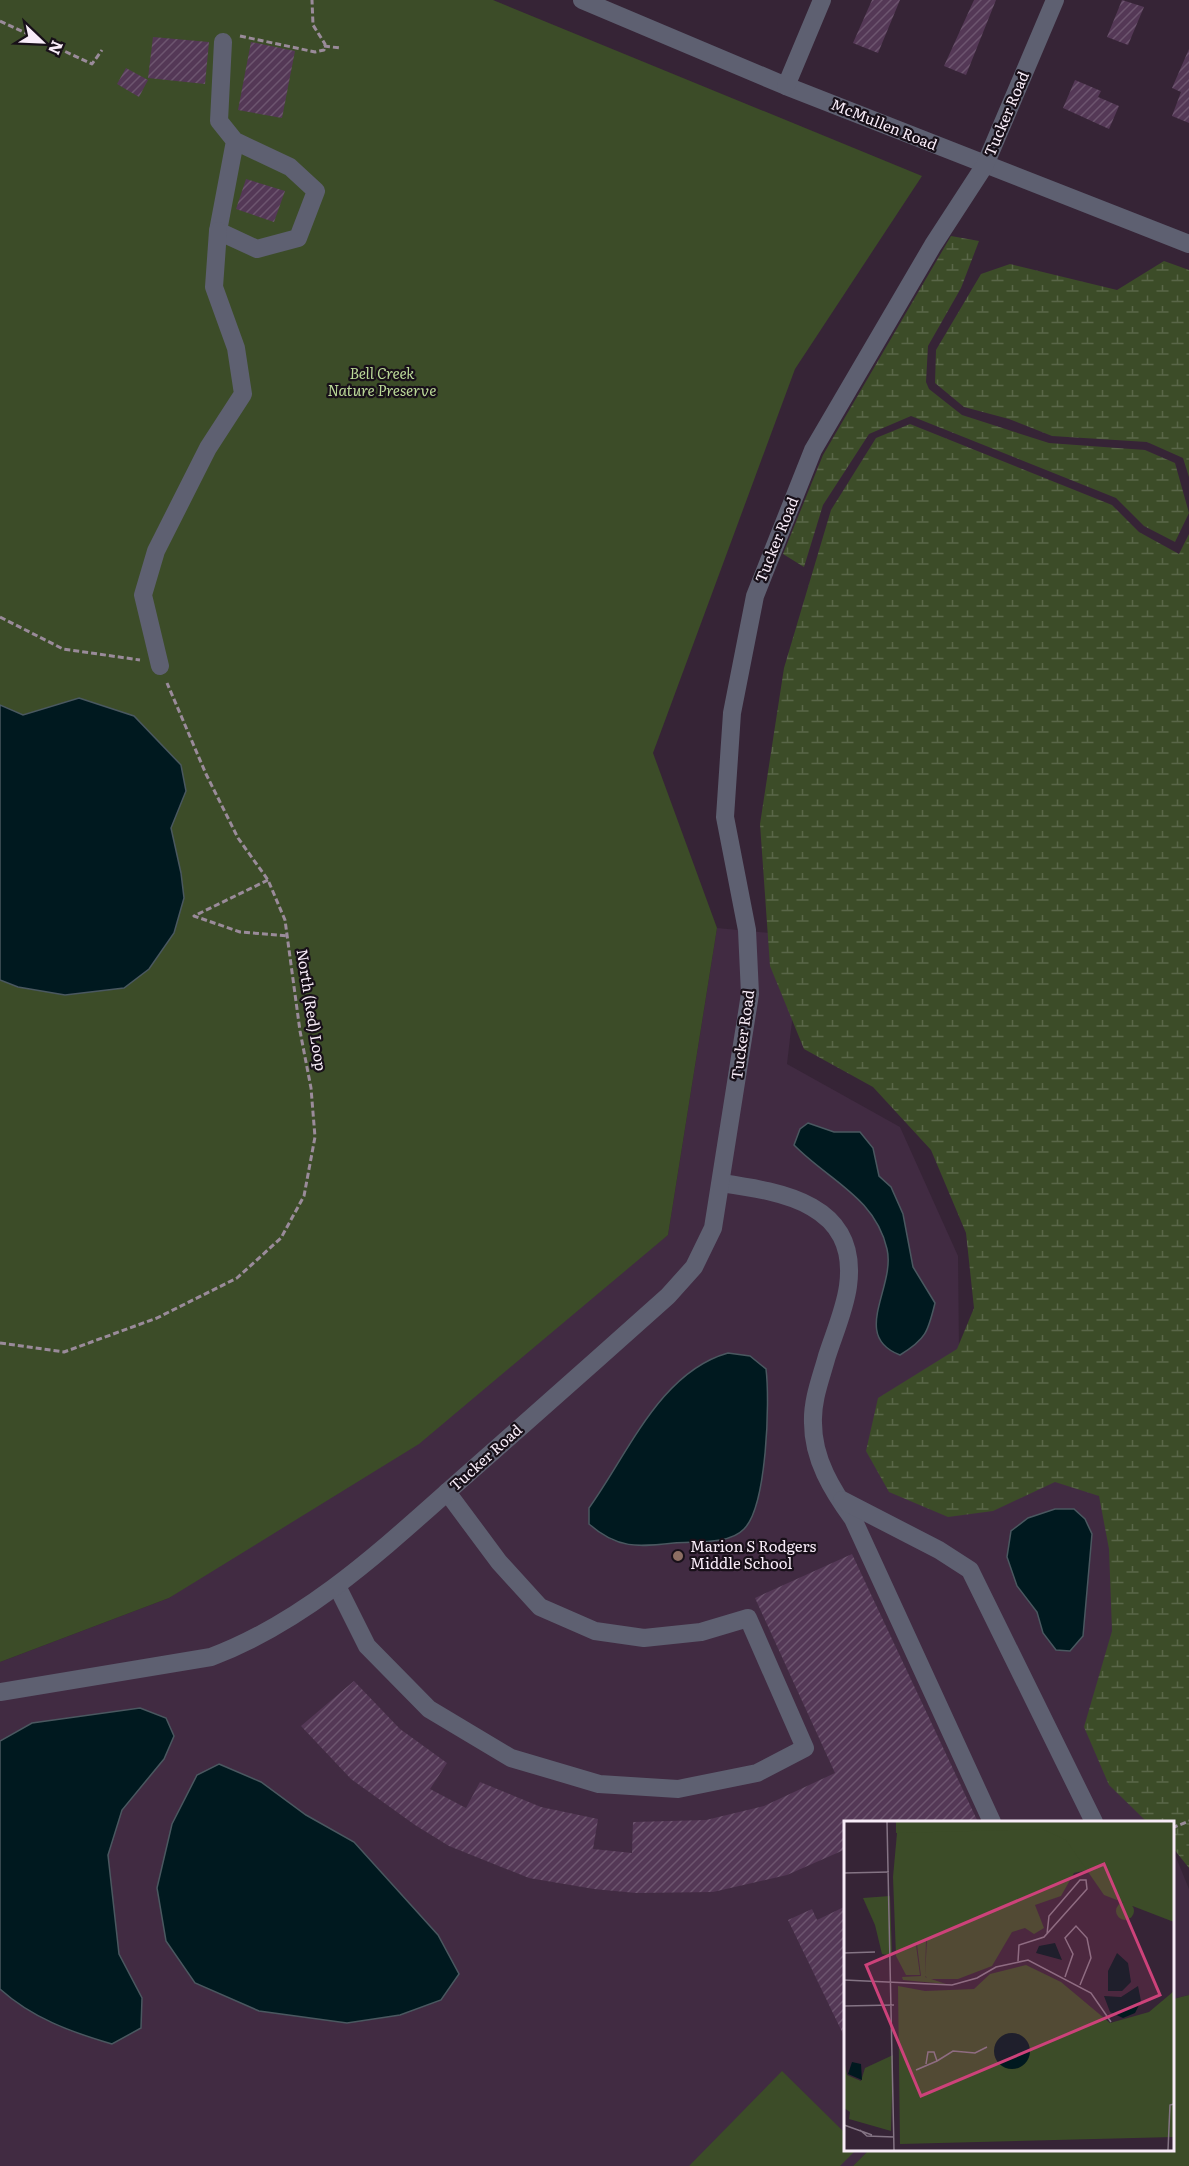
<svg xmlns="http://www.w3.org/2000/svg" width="1189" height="2166" font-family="Literata,serif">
<defs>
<pattern id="wetland-marsh" width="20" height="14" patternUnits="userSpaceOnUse" patternTransform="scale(1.5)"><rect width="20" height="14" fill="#3c4c28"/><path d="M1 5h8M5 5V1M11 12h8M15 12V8" fill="none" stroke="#596648"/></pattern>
<pattern id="building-hatch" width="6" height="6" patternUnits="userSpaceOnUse" patternTransform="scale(1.5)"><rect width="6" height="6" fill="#543856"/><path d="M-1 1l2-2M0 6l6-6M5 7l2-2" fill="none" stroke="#6d556f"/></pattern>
</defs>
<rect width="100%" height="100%" fill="#362436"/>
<g fill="#412b42">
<polygon points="717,928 802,936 787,1064 900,1127 958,1256 959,1350 1116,1514 1161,1822 846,1822 846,2150 869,2150 853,2166 0,2166 0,1662 169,1598 668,1235"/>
<polygon points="1173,1850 1189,1889 1189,1995 1173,1999"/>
</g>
<g fill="url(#wetland-marsh)">
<polygon points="951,236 979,241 961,288 928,346 926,382 929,389 962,415 1049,443 1145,450 1175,463 1189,513 1175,542 1144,526 1116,498 911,416 869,434 823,505 804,567 783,554 823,455"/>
<polygon points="1164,261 1189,270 1189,477 1183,458 1147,442 1052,436 1009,419 964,407 935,383 936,350 981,274 1010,264 1117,290"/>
<polygon points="910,424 1112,505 1139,532 1179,554 1189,534 1189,1868 1173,1848 1172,1822 1147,1822 1109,1785 1084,1727 1112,1631 1109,1549 1099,1496 1055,1482 993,1511 948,1517 889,1492 866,1451 878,1398 957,1349 974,1308 966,1233 931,1150 873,1087 804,1049 770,966 760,824 784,668 831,510 876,438"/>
</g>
<g fill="#3c4c28">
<polygon points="0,0 493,0 922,176 795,369 653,753 717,928 668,1235 419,1444 169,1598 0,1662"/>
<polygon points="1189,1995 1189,2166 853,2166 869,2150 1172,2150 1173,1999"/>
<polygon points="782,2071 845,2133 846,2150 856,2150 840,2166 689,2166"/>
</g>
<g fill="#00191f" stroke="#4a5860" stroke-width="1.5">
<polygon points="79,698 134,716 181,765 186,791 171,828 181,873 184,898 174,933 149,969 124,988 65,995 18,987 0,980 0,705 23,715"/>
<path d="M808 1123 834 1132H860L873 1148 879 1176 891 1187 903 1214 913 1267 935 1303C928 1332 926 1339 900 1355 850 1336 896 1287 887 1249 875 1197 828 1180 794 1145L800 1129Z"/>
<path d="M728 1353 750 1356 766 1369C770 1401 767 1506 744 1529 729 1545 694 1541 674 1543 638 1547 617 1549 589 1524V1508C628 1454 660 1372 728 1353Z"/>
<polygon points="1055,1509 1074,1509 1085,1519 1092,1534 1083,1636 1070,1651 1056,1650 1043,1633 1037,1612 1017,1586 1007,1557 1011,1531 1028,1518"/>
<path d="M140 1708 166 1718 174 1736 164 1759 122 1810 108 1855 119 1954 142 1998 141 2028 112 2044C71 2032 32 2018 0 1989V1741L32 1723Z"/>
<polygon points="219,1764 261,1782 306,1815 354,1842 438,1935 459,1974 441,2000 400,2015 347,2023 259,2011 195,1983 166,1941 157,1888 172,1824 197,1775"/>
</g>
<g fill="url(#building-hatch)">
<polygon points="872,0 900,0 878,53 853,43"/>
<polygon points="974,0 996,0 966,75 944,66"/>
<polygon points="1122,0 1144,7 1128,45 1107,37"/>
<polygon points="153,37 209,42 205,84 148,78"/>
<polygon points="251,42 295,51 282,118 238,110"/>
<polygon points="1189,49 1189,123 1172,116 1181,92 1172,88"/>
<polygon points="126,68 148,80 139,97 117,84"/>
<polygon points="1075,80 1101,91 1098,97 1119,106 1109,129 1063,108"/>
<polygon points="246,179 285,191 274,222 236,209"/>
<polygon points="852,1554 978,1822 846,1822 846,1849 787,1875 713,1892 636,1893 594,1889 529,1878 449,1846 415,1825 351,1779 301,1726 354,1681 400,1729 447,1763 430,1789 466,1808 480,1782 541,1807 598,1819 593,1849 632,1853 633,1822 706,1820 764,1806 835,1773 755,1598"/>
<polygon points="846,1906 846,2040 788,1920 812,1909 817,1920"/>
</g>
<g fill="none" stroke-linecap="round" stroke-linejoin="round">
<g stroke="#9a8b9a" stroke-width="3" stroke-dasharray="6 3" stroke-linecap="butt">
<polyline points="0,21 92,64 102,50"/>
<polyline points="240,36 315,52 324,50 325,44 313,25 312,0"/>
<polyline points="324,46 340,48"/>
<polyline points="0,617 63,649 140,660"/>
<polyline points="268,880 194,916 240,932 288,936"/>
<polyline points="0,1343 64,1352 157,1318 237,1278 281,1238 304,1196 315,1137 311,1088 300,1031 285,920 268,880 238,838 206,774 167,683"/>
<polyline points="1172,1828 1189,1821"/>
</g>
<g stroke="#5e6071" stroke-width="18">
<polyline points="582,0 786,86 1189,244"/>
<polyline points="223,42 219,121 235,141 218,231 257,249 298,238 316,191 290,167 235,141"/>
<polyline points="786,86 822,0"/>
<polyline points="160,666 143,595 156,551 208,448 243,394 236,348 214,287 218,231"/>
<path d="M721 1183C783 1192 859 1204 848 1286 845 1309 834 1334 827 1356 821 1378 812 1400 813 1423 813 1459 832 1490 853 1519L992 1822"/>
<polyline points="842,1500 939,1550 970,1570 1094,1822"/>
<polyline points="337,1586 367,1646 429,1709 511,1758 599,1784 678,1789 757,1773 805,1748 748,1618 701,1632 644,1638 595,1631 540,1607 499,1562 447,1492"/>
<path d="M0 1692 211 1657C309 1620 386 1546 463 1478 531 1418 600 1357 668 1296L694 1267 713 1228 750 994 747 930 725 817 732 713 755 596 813 450 933 245 985 165 1055 0"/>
</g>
</g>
<circle fill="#8d6e63" stroke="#181019" stroke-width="2" cx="678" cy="1556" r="6"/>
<g text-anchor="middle" stroke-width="4.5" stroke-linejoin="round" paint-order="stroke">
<g font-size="15" fill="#f8ecf8" stroke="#181019">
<text transform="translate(1007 114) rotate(-67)" y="5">Tucker Road</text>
<text transform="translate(884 125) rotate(22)" y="5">McMullen Road</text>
<text transform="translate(777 540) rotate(-68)" y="5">Tucker Road</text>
<text transform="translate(311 1010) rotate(81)" y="5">North (Red) Loop</text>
<text transform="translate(743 1035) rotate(-82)" y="5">Tucker Road</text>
<text transform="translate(486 1458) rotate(-42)" y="5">Tucker Road</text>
</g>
<g font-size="15" font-style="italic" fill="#bbd998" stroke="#181019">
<text x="382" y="379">Bell Creek<tspan x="382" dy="17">Nature Preserve</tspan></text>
</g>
<g font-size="15" fill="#f8ecf8" stroke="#181019" text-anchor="start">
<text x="690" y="1552">Marion S Rodgers<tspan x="690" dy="17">Middle School</tspan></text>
</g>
</g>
<g transform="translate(844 1821)">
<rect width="330" height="330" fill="#362436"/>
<path d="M54 1H217L243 49 230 52 217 75 191 84 200 107 190 113 181 107 168 111 148 145 114 158H85L81 155 83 119H78L72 124 76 154H62L52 135 49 56ZM46 75 48 135 38 133 31 104 19 77ZM78 120H82L81 156 102 163 59 159 58 156 77 155 73 124ZM49 234 47 310 5 298 6 291 0 287V238L3 254 17 260 21 247Z" fill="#3c4c28"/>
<path d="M52 1H330V101L260 74 222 19 198 8 52 12ZM272 90a9 9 0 1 1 18 0a9 9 0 1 1-18 0ZM182 144 217 161 266 202 305 191 330 170V316L56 323 54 165 81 170 130 168 146 153Z" fill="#3c4c28"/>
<path d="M211 122 218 139 192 132 195 125ZM273 132 284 142 287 161 278 170H264V150ZM294 165 297 180 291 192 279 197 266 191 260 175 277 176ZM150 230a18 18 0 1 1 36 0a18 18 0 1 1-36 0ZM8 241 17 243 18 259 4 253Z" fill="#00191f"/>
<path fill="none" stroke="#847484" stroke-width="1.5" d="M43 1 50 329M0 52 45 51M0 132 31 131M174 140 175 124 200 116 243 68 242 59H236L205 95 203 113M221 156 229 133 221 117 232 105 243 117 247 137 236 164M0 159 108 164 133 157 152 146 184 139 247 172 267 201M0 185 50 184M93 240 109 230 131 232 143 226M72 249 93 240 90 231H84L82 243M0 304 28 314M16 309 23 315 50 316M324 329 326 284 330 283"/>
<path fill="#cd427a" fill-opacity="0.15" stroke="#cd427a" stroke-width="3" d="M260 43 316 174 77 275 22 144Z"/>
<rect width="330" height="330" fill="none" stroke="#f8ecf8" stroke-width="3"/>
</g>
<g transform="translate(42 42) rotate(113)" stroke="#181019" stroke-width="4.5" paint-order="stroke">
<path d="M0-4.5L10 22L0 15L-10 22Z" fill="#f8ecf8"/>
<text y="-9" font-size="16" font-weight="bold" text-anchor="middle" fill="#f8ecf8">N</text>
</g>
</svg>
